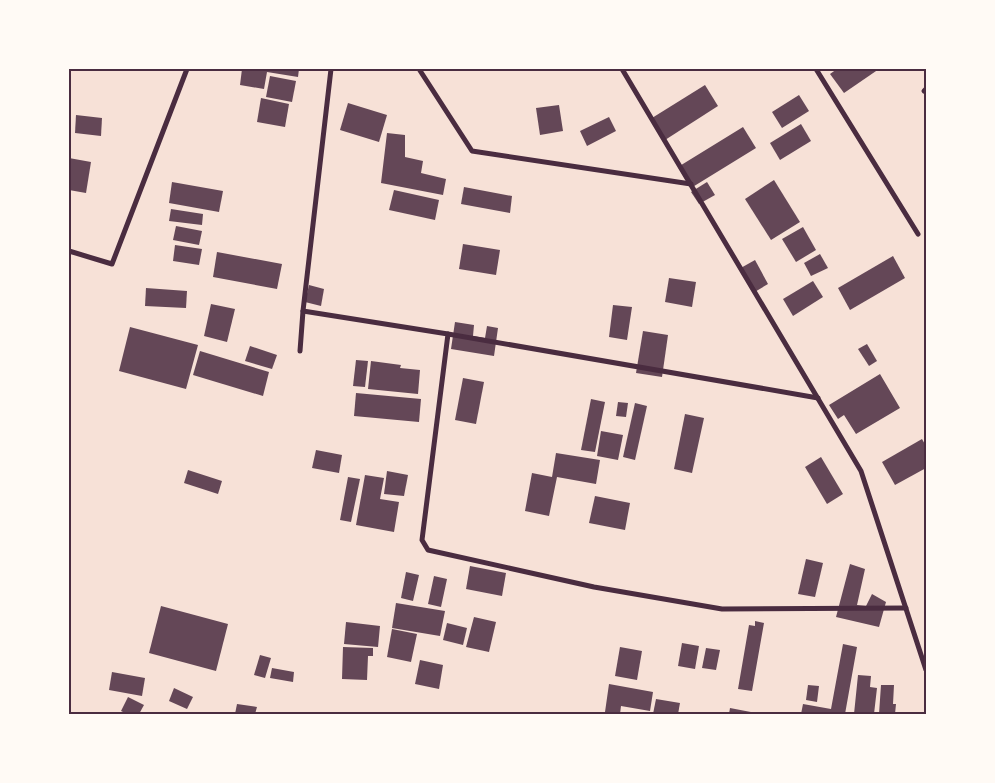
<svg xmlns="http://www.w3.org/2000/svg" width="995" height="783" font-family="'Work Sans',sans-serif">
<rect width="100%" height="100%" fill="#f7e1d7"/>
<g fill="#644757">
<polygon points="242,69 299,69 298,77 267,72 264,89 240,85"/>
<polygon points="837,69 879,69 844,93 830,74"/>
<polygon points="270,76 296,81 292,102 266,97"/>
<polygon points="705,85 718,106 665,140 652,118"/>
<polygon points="799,95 809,111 782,128 772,112"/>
<polygon points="261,98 289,104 285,127 257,122"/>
<polygon points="348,103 387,115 379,142 340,130"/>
<polygon points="559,105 563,131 540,135 536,108"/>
<polygon points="76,115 102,118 101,136 75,133"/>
<polygon points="609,117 616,131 587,146 580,131"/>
<polygon points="801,124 811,141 780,160 770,143"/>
<polygon points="743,127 756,148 691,188 678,167"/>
<polygon points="387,133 405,135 405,157 423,161 421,173 446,179 443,195 381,183"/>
<polygon points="69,158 91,162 86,193 69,190"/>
<polygon points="774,180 800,222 771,240 745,199"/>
<polygon points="172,182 223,191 219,212 169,203"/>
<polygon points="707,182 715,195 699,204 691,192"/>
<polygon points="464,187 512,196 510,213 461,204"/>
<polygon points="394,190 439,200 435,220 389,210"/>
<polygon points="171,209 203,214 202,225 169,221"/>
<polygon points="176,226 202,231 199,245 173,240"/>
<polygon points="803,227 816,250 796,262 782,239"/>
<polygon points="463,244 500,250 496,275 459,269"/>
<polygon points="175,245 202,249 199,265 173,261"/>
<polygon points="217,252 282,264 277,289 213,277"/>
<polygon points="820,254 828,268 811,276 804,263"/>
<polygon points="893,256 905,278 850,310 838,288"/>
<polygon points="755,260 768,284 753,293 739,269"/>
<polygon points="669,278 696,282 692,307 665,302"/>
<polygon points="813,281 823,297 793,316 783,299"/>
<polygon points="309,285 324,289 321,306 305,302"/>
<polygon points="146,288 187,291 186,308 145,306"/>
<polygon points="211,304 235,309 227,342 204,336"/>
<polygon points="613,305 632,307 627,340 609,337"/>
<polygon points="455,322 474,325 473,336 485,338 487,326 498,328 494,356 451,349"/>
<polygon points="130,327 198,345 186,389 119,371"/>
<polygon points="643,331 668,335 662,377 636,373"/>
<polygon points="867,344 877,361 869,366 858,349"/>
<polygon points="250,346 277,355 272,369 245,361"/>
<polygon points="200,351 269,372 263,396 193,375"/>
<polygon points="356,360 368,361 365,387 353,386"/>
<polygon points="371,361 401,365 400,368 420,370 418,394 368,389"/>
<polygon points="880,374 900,408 856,434 844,415 838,419 829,405"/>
<polygon points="463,378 484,382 476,424 455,420"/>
<polygon points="356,393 421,399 419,422 354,416"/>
<polygon points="591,399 605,402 595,452 581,450"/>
<polygon points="618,402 628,403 626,417 616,416"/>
<polygon points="635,403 647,406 635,460 623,457"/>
<polygon points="685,414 704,418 692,473 674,469"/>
<polygon points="601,431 623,435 618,460 597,456"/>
<polygon points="922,439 926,446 926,468 895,485 882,462"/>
<polygon points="316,450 342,455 339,473 312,468"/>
<polygon points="556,453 600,460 596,484 557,477 549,516 525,511 532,473 552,477"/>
<polygon points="821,457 843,494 827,504 805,467"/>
<polygon points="188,470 222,481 218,494 184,483"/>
<polygon points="387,471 408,475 404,496 384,494"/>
<polygon points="365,475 384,478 380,499 399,502 394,532 356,525"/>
<polygon points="348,477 360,479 351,522 340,520"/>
<polygon points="595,496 630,503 625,530 589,523"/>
<polygon points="806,559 823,563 815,597 798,594"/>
<polygon points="850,564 865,569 857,605 866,606 872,594 886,602 879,627 836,617"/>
<polygon points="470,566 506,573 502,596 466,589"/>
<polygon points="406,572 419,575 413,601 401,598"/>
<polygon points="434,576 447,579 441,607 428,604"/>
<polygon points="396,603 445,611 440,636 392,628"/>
<polygon points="161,606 228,624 216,671 149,653"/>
<polygon points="474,617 496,622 489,652 466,647"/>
<polygon points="755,621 764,623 752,691 738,689 749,625 755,626"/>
<polygon points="346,622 380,626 378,647 344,644"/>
<polygon points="447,623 467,628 463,645 443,640"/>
<polygon points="392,629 417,634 411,662 387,657"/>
<polygon points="682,643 699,646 695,669 678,666"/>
<polygon points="843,644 857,647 845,714 801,714 803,704 831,709"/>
<polygon points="343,647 373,648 373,656 368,656 367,680 342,679"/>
<polygon points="620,647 642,651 637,680 615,676"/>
<polygon points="706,648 720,650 716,670 702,668"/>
<polygon points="260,655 271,658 265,678 254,675"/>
<polygon points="420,660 443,665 439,689 415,684"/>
<polygon points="272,668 294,672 293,682 270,678"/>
<polygon points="112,672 145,678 142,696 109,690"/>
<polygon points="858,675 871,676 870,687 877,688 874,714 854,714"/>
<polygon points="609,684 653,692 650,711 621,706 620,714 605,712"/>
<polygon points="808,685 819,686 817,702 806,700"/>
<polygon points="881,685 894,685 893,704 896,704 895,714 879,714"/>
<polygon points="174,688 193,697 187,709 169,701"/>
<polygon points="128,697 144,705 139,714 127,714 121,711"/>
<polygon points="656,699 680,703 678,714 653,714"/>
<polygon points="237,704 257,707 255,714 235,714"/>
<polygon points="730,708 756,713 756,714 729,714"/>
</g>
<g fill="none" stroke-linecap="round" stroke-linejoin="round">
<g stroke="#4a2c40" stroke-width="5">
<polyline points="419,69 472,151 691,184"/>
<polyline points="622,69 861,471 926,670"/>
<polyline points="816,69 918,234"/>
<polyline points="924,91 926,89"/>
<polyline points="69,251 112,264 187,69"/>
<polyline points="303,311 448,334 818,398"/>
<polyline points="448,334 422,540 428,550 594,587 722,609 906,608"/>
<polyline points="300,351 303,311 331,69"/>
</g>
</g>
<rect width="995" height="783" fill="none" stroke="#fffaf5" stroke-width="140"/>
<rect x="70" y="70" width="855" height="643" fill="none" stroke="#4a2c40" stroke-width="2"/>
</svg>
